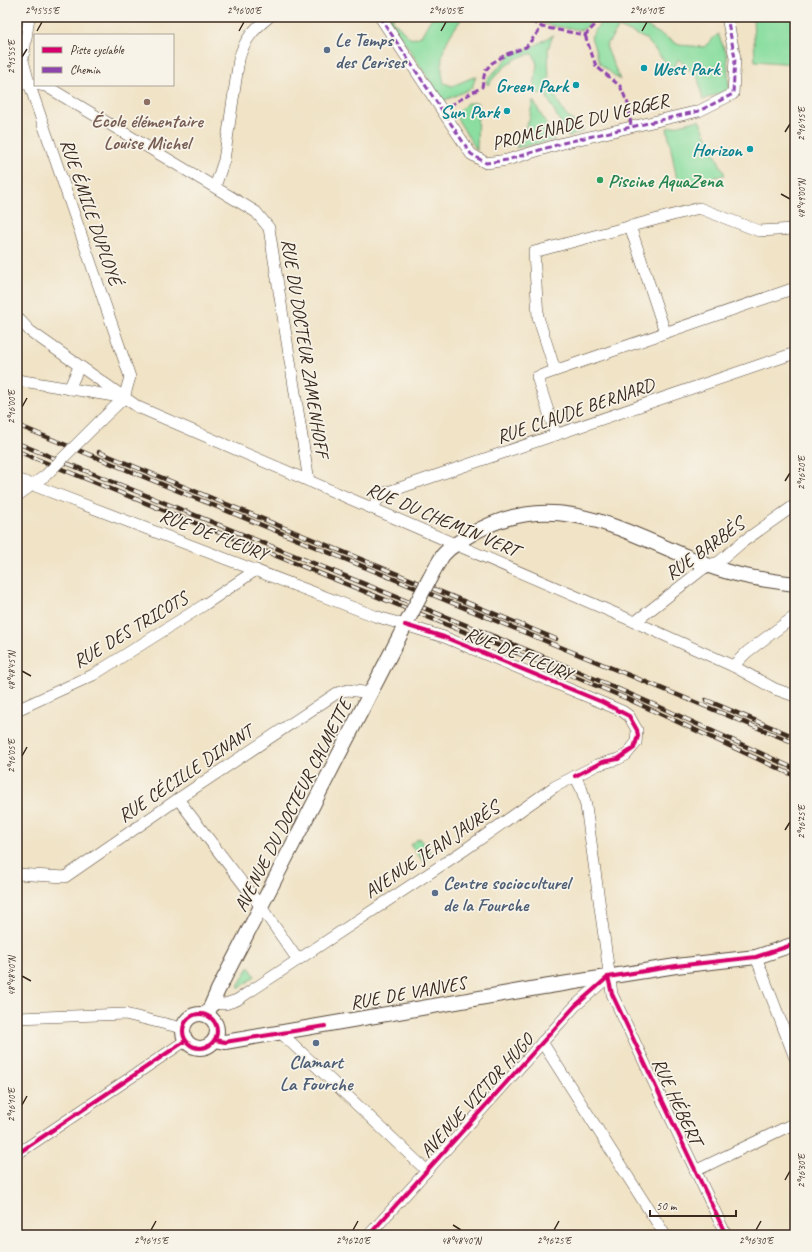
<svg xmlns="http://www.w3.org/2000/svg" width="812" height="1252" font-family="Caveat,sans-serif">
<rect width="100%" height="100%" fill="#f7f3e8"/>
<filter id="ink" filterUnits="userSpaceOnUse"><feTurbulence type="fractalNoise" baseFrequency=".025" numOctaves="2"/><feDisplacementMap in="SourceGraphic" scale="8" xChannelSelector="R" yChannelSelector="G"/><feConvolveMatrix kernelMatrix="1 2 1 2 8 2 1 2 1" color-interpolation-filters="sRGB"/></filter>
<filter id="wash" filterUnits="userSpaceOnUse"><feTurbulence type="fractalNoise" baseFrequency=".012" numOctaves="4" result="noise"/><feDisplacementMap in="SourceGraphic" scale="16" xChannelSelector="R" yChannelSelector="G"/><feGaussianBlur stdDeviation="0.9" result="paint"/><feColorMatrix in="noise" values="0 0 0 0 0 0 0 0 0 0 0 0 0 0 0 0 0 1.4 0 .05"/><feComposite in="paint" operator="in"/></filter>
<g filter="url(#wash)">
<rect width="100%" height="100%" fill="#f0e3c6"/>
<g fill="#8bdea0" stroke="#63845f">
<path d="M388 17H393V22C400 26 403 33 412 39L421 36 432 17H463C446 40 437 54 444 83L452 86 476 76 472 88 443 101Z"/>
<path d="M530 17H596L593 22 582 30C569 28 539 26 530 17Z"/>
<polygon points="604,17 637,17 643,24 679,45 704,47 718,34 727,55 729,89 703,100 698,78 678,59 672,74 668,65 646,39 619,27 606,46 620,80 600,64 591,37"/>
<polygon points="753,17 794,17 795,64 755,61"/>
<path d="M553 35 548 49 549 84 564 113 584 131 568 137 545 93 533 94 537 64 533 54C514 55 499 71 488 85L486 81 511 54 531 48Z"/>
<polygon points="533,100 555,140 516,148 529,120"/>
<polygon points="467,103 478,103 477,151 455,115"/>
<polygon points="699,120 725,175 678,185 667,128"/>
<polygon points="419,838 432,855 423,861 410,845"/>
<polygon points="249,967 255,976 240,988 238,986"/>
</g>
</g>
<g filter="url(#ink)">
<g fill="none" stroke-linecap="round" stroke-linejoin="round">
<g stroke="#564637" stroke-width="12">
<g id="minor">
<polyline points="380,17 471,154 486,163 507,160 563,143 699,111 733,94 735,58 727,17"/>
<polyline points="17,38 29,83 130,377 124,398"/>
<polyline points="24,53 29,17"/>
<polyline points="17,84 35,84"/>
<polyline points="40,85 46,86 256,212 269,228 309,481"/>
<path d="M215 187 224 160 239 59C244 40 254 29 269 17"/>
<polyline points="630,226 665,332"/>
<polyline points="17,317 30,331 138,407 635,622 733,666 775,689 795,696"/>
<polyline points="555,370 538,317 534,252 699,208 759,231 795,229"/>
<polyline points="17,380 120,397"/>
<polyline points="69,389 79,367"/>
<polyline points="101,420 124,398"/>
<polyline points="556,435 537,377 795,288"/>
<polyline points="17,479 375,616 444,637 622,711 629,716 637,730 636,743 626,755 618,759 597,765 554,787 463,851 237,1000 225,1004 213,1003"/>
<polyline points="17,496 46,475"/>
<polyline points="372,508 380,497 385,493 795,353"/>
<polyline points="635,622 708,565 719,562 741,543 795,505"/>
<polyline points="733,666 747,652 795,616"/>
<polyline points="17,710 93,675 204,605 256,570"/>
<polyline points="575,776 582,790 586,806 612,994 726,1235"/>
<polyline points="178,799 261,907 298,960"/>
<polyline points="17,874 65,877 178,799 337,693 348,690 371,693"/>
<polyline points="756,957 795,1058"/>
<polyline points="17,1018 125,1014 182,1028"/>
<polyline points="281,1033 427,1171"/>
<polyline points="542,1042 665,1235"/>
<polyline points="17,1154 185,1041"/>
<polyline points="695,1171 795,1123"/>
<polyline points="369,1235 575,1006 608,977"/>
</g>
</g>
<g stroke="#564637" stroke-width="16">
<g id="major">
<path d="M434 570 443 555 449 549C544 477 613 528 707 565 735 576 765 580 795 584"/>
<circle cx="200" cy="1031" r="17"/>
<polyline points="207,1015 218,990 412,612"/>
<polyline points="215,1040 225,1042 537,988 676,966 756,957 795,944"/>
</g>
</g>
<use href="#minor" stroke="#fff" stroke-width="11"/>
<use href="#major" stroke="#fff" stroke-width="14"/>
<g stroke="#3b2a1e" stroke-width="4.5">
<g id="rail">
<polyline points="17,425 795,743"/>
<polyline points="17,443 547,658 662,708 795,769"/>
<polyline points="17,451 544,664 628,699 795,776"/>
<polyline points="99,452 556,639"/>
<polyline points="706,700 795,737"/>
</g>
</g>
<use href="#rail" stroke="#f7f3e8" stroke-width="3" stroke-dasharray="9" stroke-linecap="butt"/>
<g stroke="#564637" stroke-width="12" stroke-linecap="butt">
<polyline id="minor-bridge" points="46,475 101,420"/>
</g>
<g stroke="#564637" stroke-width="16" stroke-linecap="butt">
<polyline id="major-bridge" points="412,612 434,570"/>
</g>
<use href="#minor-bridge" stroke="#fff" stroke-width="11"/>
<use href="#major-bridge" stroke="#fff" stroke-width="14"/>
<g stroke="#8e44ad" stroke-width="3" stroke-dasharray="6 3" stroke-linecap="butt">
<polyline points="380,17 471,154 486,163 507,160 563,143 699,111 733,94 735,58 727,17"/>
<polyline points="524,17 542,27 585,35 594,26 599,17"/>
<polyline points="585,35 596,66 620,86 629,106 631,127"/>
<polyline points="442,110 482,87 485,71 492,63 507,54 526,47 542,27"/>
</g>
<g stroke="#f7f3e8" stroke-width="6">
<g id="cycleway">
<polyline points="405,625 444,637 602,702 629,716 637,730 638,736 634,748 618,759 602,762 575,776"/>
<polyline points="608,977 612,994 726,1235"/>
<polyline points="608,977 676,966 756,957 795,944"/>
<circle cx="200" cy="1031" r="17"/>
<polyline points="215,1040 225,1042 325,1026"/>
<polyline points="17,1154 185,1041"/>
<polyline points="369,1235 575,1006 608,977"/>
</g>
</g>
<use href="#cycleway" stroke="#d6006c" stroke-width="4"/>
</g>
</g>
<path fill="none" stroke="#3b2a1e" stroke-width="1.5" d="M37 31 42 22M239 31 244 22M441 31 446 22M642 31 647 22M22 57 27 49M785 132 790 124M781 194 790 199M22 407 27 398M785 481 790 473M22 671 31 676M22 756 27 747M785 830 790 822M22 976 31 981M22 1105 27 1096M785 1180 790 1171M453 1225 461 1230M151 1230 156 1221M353 1230 358 1221M554 1230 559 1221M756 1230 761 1221"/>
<g fill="#5c6f8a" stroke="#f7f3e8" stroke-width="1.5">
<circle cx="327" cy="50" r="4"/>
<circle cx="435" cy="893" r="4"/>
<circle cx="316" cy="1043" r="4"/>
</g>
<g fill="#0f9aa8" stroke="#f7f3e8" stroke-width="1.5">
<circle cx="644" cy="68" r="4"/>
<circle cx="576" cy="85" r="4"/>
<circle cx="507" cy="111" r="4"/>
<circle cx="750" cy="149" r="4"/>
</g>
<circle fill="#8d6e63" stroke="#f7f3e8" stroke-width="1.5" cx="147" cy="102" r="4"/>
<circle fill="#2e9e5b" stroke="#f7f3e8" stroke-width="1.5" cx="600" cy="180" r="4"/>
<g text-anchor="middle" stroke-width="3.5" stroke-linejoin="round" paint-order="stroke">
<g font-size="19" font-weight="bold" fill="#4e5e75" stroke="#f7f3e8" text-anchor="start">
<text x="335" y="46">Le Temps<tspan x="335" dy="22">des Cerises</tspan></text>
<text x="443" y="889">Centre socioculturel<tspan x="443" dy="22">de la Fourche</tspan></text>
<text x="316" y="1068" text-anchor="middle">Clamart<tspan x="316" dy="22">La Fourche</tspan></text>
</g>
<g font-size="19" font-weight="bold" fill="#0d838f" stroke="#f7f3e8" text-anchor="end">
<text x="652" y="75" text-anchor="start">West Park</text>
<text x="568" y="92">Green Park</text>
<text x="499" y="118">Sun Park</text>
<text x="742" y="156">Horizon</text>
</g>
<g font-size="19" font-weight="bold" fill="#785e54" stroke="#f7f3e8">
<text x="147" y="127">École élémentaire<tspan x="147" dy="22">Louise Michel</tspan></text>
</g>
<g font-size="19" fill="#3b2a1e" stroke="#f7f3e8">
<text transform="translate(580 121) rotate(-14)" y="7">PROMENADE DU VERGER</text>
<text transform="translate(92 212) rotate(71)" y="7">RUE ÉMILE DUPLOYÉ</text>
<text transform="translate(306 348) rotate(81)" y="7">RUE DU DOCTEUR ZAMENHOFF</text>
<text transform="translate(575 410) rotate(-19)" y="7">RUE CLAUDE BERNARD</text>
<text transform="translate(443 519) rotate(23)" y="7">RUE DU CHEMIN VERT</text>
<text transform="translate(214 534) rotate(21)" y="7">RUE DE FLEURY</text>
<text transform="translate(704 548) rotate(-36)" y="7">RUE BARBÈS</text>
<text transform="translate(130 629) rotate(-31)" y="7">RUE DES TRICOTS</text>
<text transform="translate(519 653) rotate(22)" y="7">RUE DE FLEURY</text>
<text transform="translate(185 773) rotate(-34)" y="7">RUE CÉCILLE DINANT</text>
<text transform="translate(292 805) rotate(-63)" y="7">AVENUE DU DOCTEUR CALMETTE</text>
<text transform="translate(431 849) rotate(-34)" y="7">AVENUE JEAN JAURÈS</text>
<text transform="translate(408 992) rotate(-10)" y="7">RUE DE VANVES</text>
<text transform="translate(476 1095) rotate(-48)" y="7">AVENUE VICTOR HUGO</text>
<text transform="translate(678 1101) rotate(65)" y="7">RUE HÉBERT</text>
</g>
<g font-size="19" font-weight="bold" fill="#27864d" stroke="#f7f3e8" text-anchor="start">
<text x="608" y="187">Piscine AquaZena</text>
</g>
</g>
<rect width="812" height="1252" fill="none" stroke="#f7f3e8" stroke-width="44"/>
<rect x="34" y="34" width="140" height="52" fill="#f7f3e8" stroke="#aca397"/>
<rect x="42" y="47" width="20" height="6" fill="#d6006c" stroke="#aca397"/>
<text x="70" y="54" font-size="12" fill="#3b2a1e">Piste cyclable</text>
<rect x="42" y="67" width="20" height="6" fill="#8e44ad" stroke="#aca397"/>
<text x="70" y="74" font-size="12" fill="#3b2a1e">Chemin</text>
<path d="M650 1210v6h86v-6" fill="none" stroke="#3b2a1e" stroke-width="2"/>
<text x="656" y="1210" font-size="12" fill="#3b2a1e" stroke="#f7f3e8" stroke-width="3" paint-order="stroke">50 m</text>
<rect x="22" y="22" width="768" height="1208" fill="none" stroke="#3b2a1e" stroke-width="1.5"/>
<g font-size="10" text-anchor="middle" fill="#3b2a1e">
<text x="42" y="14">2°15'55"E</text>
<text x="244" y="14">2°16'00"E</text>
<text x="446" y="14">2°16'05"E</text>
<text x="647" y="14">2°16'10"E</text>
<text transform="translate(11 57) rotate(-90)" y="4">2°15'55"E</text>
<text transform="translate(801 124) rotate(-90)" y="4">2°16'15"E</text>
<text transform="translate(801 199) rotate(-90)" y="4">48°49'00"N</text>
<text transform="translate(11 407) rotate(-90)" y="4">2°16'00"E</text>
<text transform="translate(801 473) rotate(-90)" y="4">2°16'20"E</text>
<text transform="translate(11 671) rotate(-90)" y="4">48°48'45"N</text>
<text transform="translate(11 756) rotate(-90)" y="4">2°16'05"E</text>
<text transform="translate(801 822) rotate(-90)" y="4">2°16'25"E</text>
<text transform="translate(11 976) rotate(-90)" y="4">48°48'40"N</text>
<text transform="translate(11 1105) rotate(-90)" y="4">2°16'10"E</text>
<text transform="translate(801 1171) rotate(-90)" y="4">2°16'30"E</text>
<text x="151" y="1244">2°16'15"E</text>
<text x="353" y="1244">2°16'20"E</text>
<text x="461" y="1244">48°48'40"N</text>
<text x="554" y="1244">2°16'25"E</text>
<text x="756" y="1244">2°16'30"E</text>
</g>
</svg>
